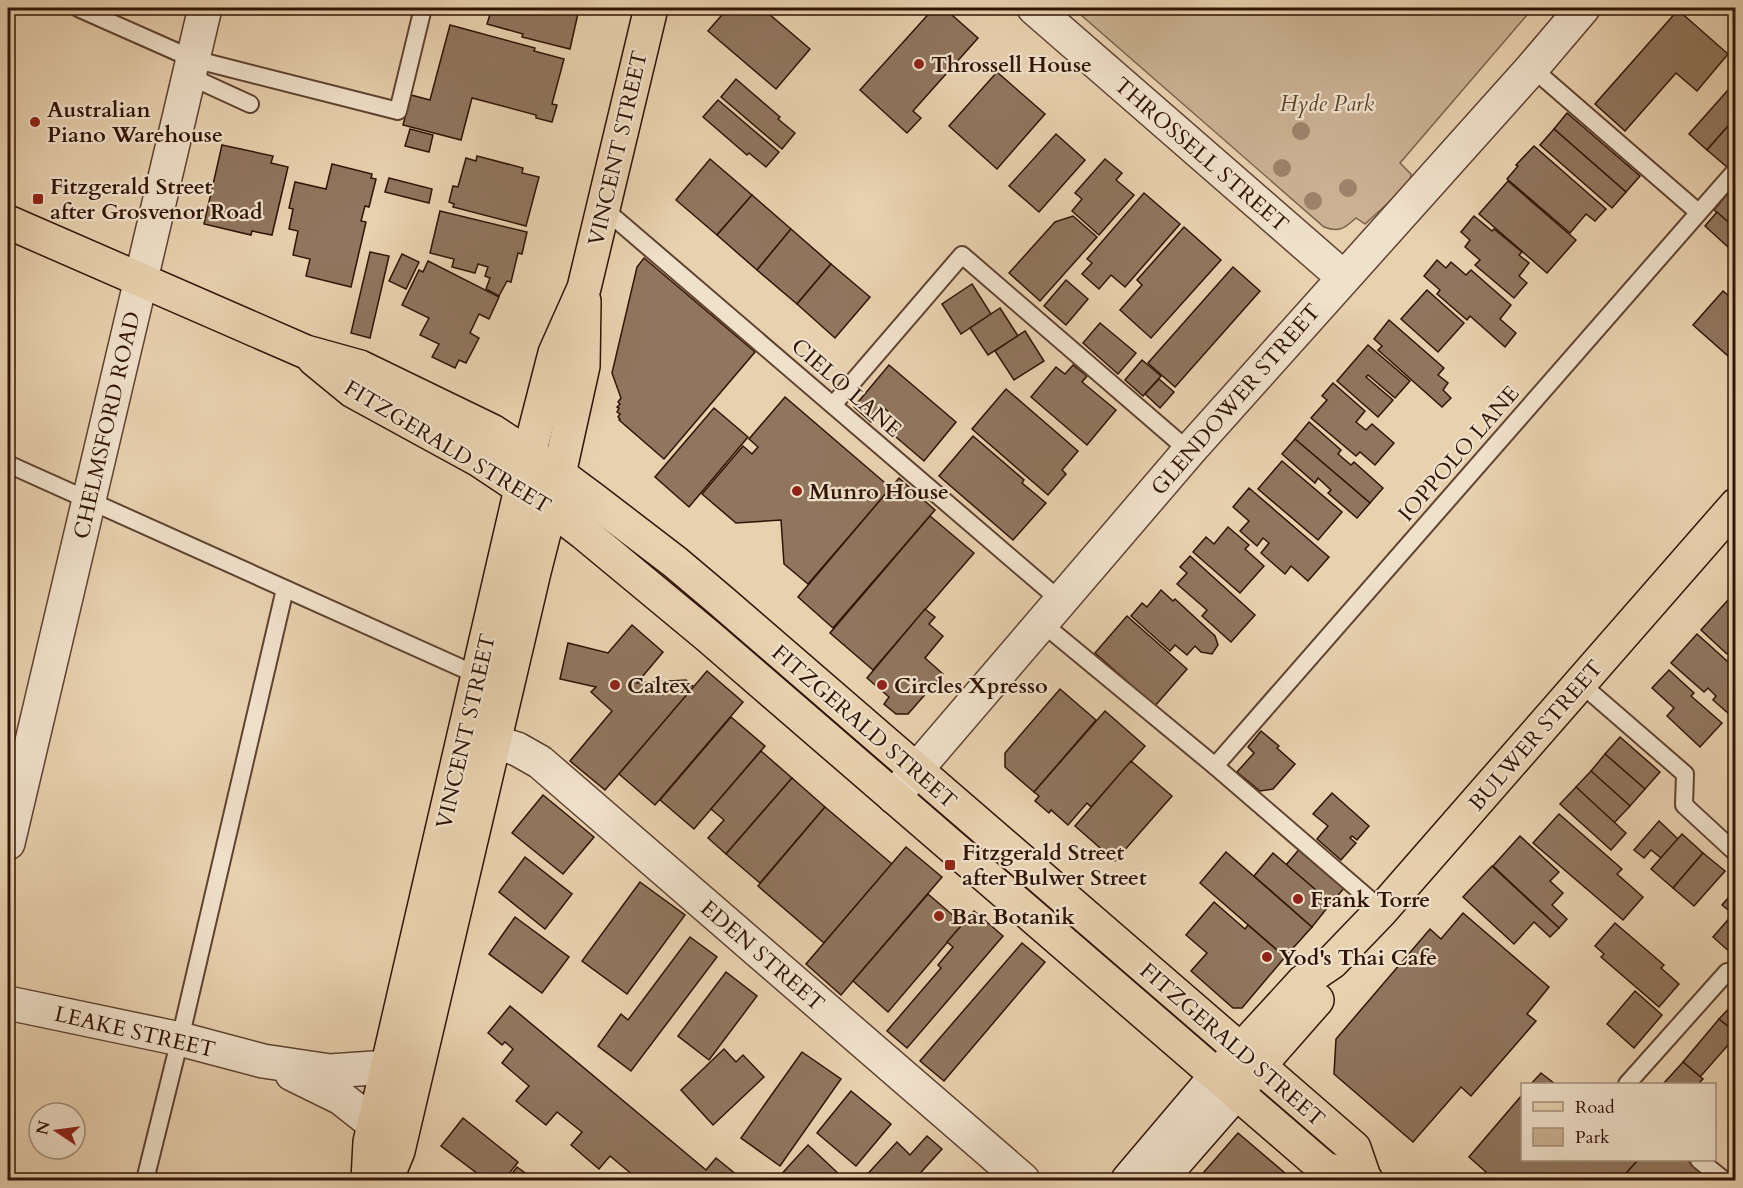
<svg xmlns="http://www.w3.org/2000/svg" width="1743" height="1188" font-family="Cardo,serif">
<rect width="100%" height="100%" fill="#e8d1af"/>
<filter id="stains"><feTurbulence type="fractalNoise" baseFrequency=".00333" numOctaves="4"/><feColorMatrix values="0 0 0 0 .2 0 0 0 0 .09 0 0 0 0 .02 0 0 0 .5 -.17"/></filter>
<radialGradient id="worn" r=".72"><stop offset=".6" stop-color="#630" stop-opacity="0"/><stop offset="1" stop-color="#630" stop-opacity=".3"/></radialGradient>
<path fill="#c9b192" stroke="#7c624c" stroke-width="1.5" d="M1073 8H1533L1400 163 1411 174 1410 183 1365 224 1356 218C1345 228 1339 233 1324 227Z"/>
<g fill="#90765e" stroke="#301406" stroke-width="1.5">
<polygon points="492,8 573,8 579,9 570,49 522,37 523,34 487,24"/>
<polygon points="728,8 762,8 810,49 776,89 708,31"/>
<polygon points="934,8 944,8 978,38 913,111 921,118 907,133 860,90"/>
<polygon points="1678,10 1728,54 1697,91 1676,73 1625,131 1595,104"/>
<polygon points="450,25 535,48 534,51 564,59 552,104 557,105 552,122 536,118 536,115 472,98 461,140 403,125 411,95 430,100"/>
<polygon points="997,72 1045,114 997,169 949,126"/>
<polygon points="736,79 780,117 778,119 795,133 782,149 721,97"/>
<polygon points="1736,81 1736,117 1707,150 1689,134"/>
<polygon points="718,100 779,152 766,167 749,153 747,155 703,117"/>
<polygon points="1567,113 1640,176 1626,192 1554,129"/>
<polygon points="1736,117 1736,157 1727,167 1707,150"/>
<polygon points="410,129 433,135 429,152 405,146"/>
<polygon points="1554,129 1626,192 1612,208 1540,145"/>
<polygon points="1056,134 1085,160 1039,212 1009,186"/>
<polygon points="222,145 273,156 271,163 288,167 272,235 252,231 251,235 204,224"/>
<polygon points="1534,146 1606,209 1595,221 1586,214 1570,233 1507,179 1518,166 1516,165"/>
<polygon points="477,156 523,168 522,173 539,177 526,226 453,207 454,204 449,202 453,186 458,187 466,158 476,161"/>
<polygon points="710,159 752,195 717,235 676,200"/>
<polygon points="1105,159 1122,173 1116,180 1134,195 1099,235 1072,211 1082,199 1075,193"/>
<polygon points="332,164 372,174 371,178 376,179 369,207 365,206 361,221 366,222 351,287 306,276 310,259 293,255 298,231 289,229 293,209 289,208 295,182 326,189"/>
<polygon points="389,178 432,189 429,203 385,192"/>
<polygon points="1508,181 1576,240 1547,273 1479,214"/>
<polygon points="1729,192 1736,197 1736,229 1714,210"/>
<polygon points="1144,193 1180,224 1125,287 1111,275 1099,289 1082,274 1092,263 1087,259"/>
<polygon points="752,195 791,229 757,270 717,235"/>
<polygon points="440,211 527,232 522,254 518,253 511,282 507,281 499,296 486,289 490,278 485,276 488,267 478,264 475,273 452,267 454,259 430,253"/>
<polygon points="1717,212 1736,229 1736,239 1728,247 1705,226"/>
<polygon points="1073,216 1097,237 1040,301 1009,273 1055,222"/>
<polygon points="1474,216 1492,231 1494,229 1522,252 1519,255 1529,263 1519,276 1527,283 1514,298 1475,265 1480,260 1465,247 1470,240 1461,232"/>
<polygon points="1184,227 1221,260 1151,338 1120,310 1142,285 1137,280"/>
<polygon points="791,229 831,264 797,304 757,270"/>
<polygon points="370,252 389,256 370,338 351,333"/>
<polygon points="402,254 419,262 406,289 389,281"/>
<polygon points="644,258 755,352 664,459 619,420 620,419 618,417 620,414 617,412 619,408 617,407 620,404 618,402 621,398 612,373 637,267"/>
<polygon points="1437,260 1446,268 1451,262 1466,275 1471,270 1511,305 1500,319 1516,333 1505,347 1470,316 1467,320 1437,294 1440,290 1424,276"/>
<polygon points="428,261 499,297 489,319 479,314 470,333 479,338 466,363 459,360 455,368 432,357 439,344 420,335 429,318 402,305 419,270 423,272"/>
<polygon points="831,264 870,297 835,338 797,304"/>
<polygon points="1233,267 1260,291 1175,387 1148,363"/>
<polygon points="1066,280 1088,299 1066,325 1044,306"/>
<polygon points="972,284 991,314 961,334 942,304"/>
<polygon points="1427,290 1464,323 1438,352 1401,319"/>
<polygon points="1723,291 1736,302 1736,363 1693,325"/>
<polygon points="1000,308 1018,336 988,355 970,328"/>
<polygon points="1389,320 1444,368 1438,375 1448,383 1443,390 1451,398 1442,407 1378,350 1382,346 1374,339"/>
<polygon points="1100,323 1136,353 1118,374 1083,343"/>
<polygon points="1025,331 1044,361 1014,380 995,351"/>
<polygon points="1368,345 1410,381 1395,398 1368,375 1366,377 1393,400 1378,417 1337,381"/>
<polygon points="1142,360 1161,376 1143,396 1125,380"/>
<polygon points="889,365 956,422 924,461 890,432 899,421 884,408 871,422 854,407"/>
<polygon points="1073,365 1087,376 1082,382 1116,410 1087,445 1031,397 1056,367 1065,374"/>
<polygon points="1159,379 1174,392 1160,408 1145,394"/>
<polygon points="1333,383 1365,411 1356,422 1366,430 1372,424 1394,443 1375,465 1360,452 1356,456 1311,418 1327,400 1322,396"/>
<polygon points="1006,389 1078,451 1062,470 1066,474 1048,495 972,429"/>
<polygon points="785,397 891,488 808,584 784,564 781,520 736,523 702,494 743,446 752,454 758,447 749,439"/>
<polygon points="714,408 748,437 689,507 655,477"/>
<polygon points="1309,422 1341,450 1338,454 1351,465 1354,462 1383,488 1370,503 1295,439"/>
<polygon points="973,436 1024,480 1022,483 1046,503 1013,540 939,476"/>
<polygon points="1295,439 1370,503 1357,518 1328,493 1331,490 1318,478 1315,483 1282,454"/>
<polygon points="1282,461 1342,512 1318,540 1258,489"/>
<polygon points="899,478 935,510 833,628 798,597"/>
<polygon points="1249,488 1329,557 1308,581 1291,566 1285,574 1261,553 1269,543 1263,538 1257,546 1240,531 1249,521 1233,507"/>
<polygon points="930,516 974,553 873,670 830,633"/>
<polygon points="1228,527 1249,545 1245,549 1264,566 1240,593 1193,552 1206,537 1214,544"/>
<polygon points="1190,556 1255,615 1231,642 1202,616 1207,610 1177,584 1187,573 1180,567"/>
<polygon points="1161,590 1173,601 1175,599 1215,636 1218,645 1212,654 1201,652 1195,646 1187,655 1175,645 1170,651 1131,616 1142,603 1147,607"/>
<polygon points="1728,600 1736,607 1736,644 1727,654 1701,630"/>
<polygon points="925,609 935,617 929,624 943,636 925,658 943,674 908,714 896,714 884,704 889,697 867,678"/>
<polygon points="1127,616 1187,669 1155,706 1095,653"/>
<polygon points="632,625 663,652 637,683 686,680 694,687 605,790 570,761 612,711 591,692 596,687 560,679 568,643 608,653"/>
<polygon points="1697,634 1736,669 1736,706 1729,714 1713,700 1716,696 1708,688 1704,692 1671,663"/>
<polygon points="1669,670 1694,693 1691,696 1722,723 1700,747 1667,716 1674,708 1652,688"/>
<polygon points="707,671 743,702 655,805 619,774"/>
<polygon points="1060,689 1096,720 1034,792 1005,767 1005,753"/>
<polygon points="1105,711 1145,746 1091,807 1087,803 1068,825 1051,810 1049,813 1035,801 1039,796 1034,792"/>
<polygon points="731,717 765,746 694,829 660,800"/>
<polygon points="1261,731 1279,746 1277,748 1295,764 1273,789 1260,791 1237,772 1254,753 1248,747"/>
<polygon points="1620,737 1660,772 1645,789 1605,754"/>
<polygon points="761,751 792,778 726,854 708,838 724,820 711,809"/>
<polygon points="1605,754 1645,789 1630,806 1591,771"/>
<polygon points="1131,761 1172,796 1115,861 1075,826"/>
<polygon points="1591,771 1630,806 1614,823 1576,787"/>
<polygon points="792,778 825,807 760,883 726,854"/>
<polygon points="1576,787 1626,833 1611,850 1560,804"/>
<polygon points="1332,793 1369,826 1357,840 1352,836 1350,838 1356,843 1341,860 1317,839 1328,826 1313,814"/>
<polygon points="543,795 594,837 563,874 512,833"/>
<polygon points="825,807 892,864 824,943 758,886"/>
<polygon points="1559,814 1622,869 1617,874 1643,897 1623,920 1533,843"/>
<polygon points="1659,821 1678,839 1661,858 1651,850 1644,858 1634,850"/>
<polygon points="1682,834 1703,853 1673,888 1651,869"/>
<polygon points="1520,836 1559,872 1550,881 1563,893 1552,905 1567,919 1559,928 1493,866"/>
<polygon points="906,847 942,877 841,995 806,964"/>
<polygon points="1301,847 1346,886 1331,903 1286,865"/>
<polygon points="1226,852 1312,927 1285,957 1200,883"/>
<polygon points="1273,853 1331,903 1312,927 1254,876"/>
<polygon points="1703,853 1725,871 1694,906 1673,888"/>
<polygon points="525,857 572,894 545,929 499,892"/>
<polygon points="1492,866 1559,928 1550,937 1534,922 1514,944 1463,897"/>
<polygon points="640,882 685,915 627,994 582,961"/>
<polygon points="1736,889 1736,948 1731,953 1713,937 1733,914 1722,905"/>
<polygon points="928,894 963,924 888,1012 853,981"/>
<polygon points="1214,902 1245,929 1248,925 1285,957 1242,1008 1233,1008 1191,971 1207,953 1186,935"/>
<polygon points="974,911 1003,936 907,1048 887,1031 941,968 938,965 953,947 947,942"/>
<polygon points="1463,913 1549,987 1527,1014 1536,1021 1471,1096 1461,1087 1413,1142 1334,1074 1336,1039 1430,929 1441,939"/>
<polygon points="515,917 569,957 542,993 489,954"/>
<polygon points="1615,923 1664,965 1661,968 1679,984 1659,1007 1601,957 1604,954 1595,946"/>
<polygon points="690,937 717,957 631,1071 598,1046 621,1014 628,1020"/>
<polygon points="1022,943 1045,962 944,1081 920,1061"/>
<polygon points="726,972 757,996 709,1060 678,1036"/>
<polygon points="1635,991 1662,1015 1634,1048 1607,1024"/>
<polygon points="1736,1001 1736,1033 1719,1019"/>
<polygon points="510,1006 706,1170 716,1158 743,1180 631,1180 634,1176 610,1156 599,1169 571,1145 582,1132 557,1112 546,1125 516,1101 529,1086 502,1063 513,1049 505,1042 502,1045 488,1033"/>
<polygon points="1719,1019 1736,1033 1736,1036 1700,1077 1683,1062"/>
<polygon points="724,1049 736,1062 743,1055 764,1077 713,1125 681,1090"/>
<polygon points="802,1052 841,1079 780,1166 741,1138"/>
<polygon points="1683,1062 1703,1079 1698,1084 1663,1084"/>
<polygon points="1541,1073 1555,1084 1531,1084"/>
<polygon points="851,1091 891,1124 856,1166 817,1133"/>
<polygon points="1522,1095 1522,1160 1638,1160 1620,1180 1479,1180 1486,1172 1469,1157"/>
<polygon points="463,1118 518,1162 504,1180 486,1180 441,1146"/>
<polygon points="1238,1133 1293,1180 1197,1180"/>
<polygon points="927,1136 942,1149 914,1180 862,1180 897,1142 910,1155"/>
<polygon points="808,1145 841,1176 838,1180 776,1180"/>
<polygon points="1638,1160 1687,1160 1707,1177 1704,1180 1620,1180"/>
<polygon points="517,1167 535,1180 507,1180"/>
</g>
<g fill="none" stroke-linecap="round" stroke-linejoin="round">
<g stroke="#5e4330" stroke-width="20">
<g id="lane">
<polyline points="78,8 193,59 398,111 423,8"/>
<polyline points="1532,68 1698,212"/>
<polyline points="189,76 250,104"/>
<polyline points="603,208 1061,601"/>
<polyline points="833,405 962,255 1189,451"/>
<polyline points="8,464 477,675"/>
<polyline points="1042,623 1215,766 1382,910"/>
<polyline points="1580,683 1685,774 1684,805 1736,853"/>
<polyline points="1215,766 1736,170"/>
<polyline points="1627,1084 1727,972"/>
<polyline points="1699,1160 1724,1180"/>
<polyline points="145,1180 180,1039 285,589"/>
</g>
</g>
<g stroke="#5e4330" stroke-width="36">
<g id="street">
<polyline points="1034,8 1343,277"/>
<polyline points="494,742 517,749 540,762 1023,1180"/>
<polyline points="894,797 916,770 1189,451 1532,68 1583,8"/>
<polyline points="8,843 205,8"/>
<polyline points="8,1003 180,1039 263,1061 330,1071 388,1067"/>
<polyline points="292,1074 341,1098 374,1124"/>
</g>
</g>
<g stroke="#301406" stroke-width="36">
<g id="secondary">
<polyline points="1128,1180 1217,1075"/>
<polyline points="1160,1180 1236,1093"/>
</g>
</g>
<g stroke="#301406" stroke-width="36">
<g id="primary">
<polyline points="8,222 306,352 360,367 492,431 559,474 594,500 675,562 720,600 1354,1148 1365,1180"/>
<polyline points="314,359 353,391 479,460 551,508 585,534 708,636 1325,1169 1366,1180"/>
<polyline points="1225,1067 1304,981 1332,962 1382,910 1736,505"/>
<polyline points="1244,1083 1317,1000"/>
<polyline points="368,1180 370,1142 529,454 555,353 584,288 651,8"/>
<polyline points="386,1180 398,1151 534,572 559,474 583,366 584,301"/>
</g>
</g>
<use href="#lane" stroke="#f0e1cb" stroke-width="16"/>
<use href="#street" stroke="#f0e1cb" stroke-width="33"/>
<use href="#secondary" stroke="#f0e1cb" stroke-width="33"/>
<use href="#primary" stroke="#e8d1af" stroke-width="33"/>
</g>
<g fill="#9c8369">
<circle cx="1301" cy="131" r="9"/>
<circle cx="1282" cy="168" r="9"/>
<circle cx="1348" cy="188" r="9"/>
<circle cx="1313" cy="201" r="9"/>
</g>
<g fill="#8f2418" stroke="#f0e1cb" stroke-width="2">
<circle cx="919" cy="64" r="6"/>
<circle cx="35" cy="122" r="6"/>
<rect x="32" y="193" width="12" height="12" rx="3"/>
<circle cx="797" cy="491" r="6"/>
<circle cx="615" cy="685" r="6"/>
<circle cx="882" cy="685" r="6"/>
<rect x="944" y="859" width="12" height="12" rx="3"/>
<circle cx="1298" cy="899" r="6"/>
<circle cx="939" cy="916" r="6"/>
<circle cx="1267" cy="957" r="6"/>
</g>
<g text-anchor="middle" stroke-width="4.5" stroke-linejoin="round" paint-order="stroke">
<g font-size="22" font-weight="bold" fill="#301406" stroke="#f0e1cb" text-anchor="start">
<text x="931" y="72">Throssell House</text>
<text x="47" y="117">Australian<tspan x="47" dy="25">Piano Warehouse</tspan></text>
<text x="50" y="194">Fitzgerald Street<tspan x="50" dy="25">after Grosvenor Road</tspan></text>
<text x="809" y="499">Munro House</text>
<text x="627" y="693">Caltex</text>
<text x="894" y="693">Circles Xpresso</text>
<text x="962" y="860">Fitzgerald Street<tspan x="962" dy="25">after Bulwer Street</tspan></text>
<text x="1310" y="907">Frank Torre</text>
<text x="951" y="924">Bar Botanik</text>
<text x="1279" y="965">Yod's Thai Cafe</text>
</g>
<g font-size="22" font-style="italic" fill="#5e4330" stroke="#f0e1cb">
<text x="1327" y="111">Hyde Park</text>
</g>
<g font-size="22" fill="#301406" stroke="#f0e1cb">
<text transform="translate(617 148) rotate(-77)" y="8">VINCENT STREET</text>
<text transform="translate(1202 154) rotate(41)" y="8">THROSSELL STREET</text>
<text transform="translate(847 387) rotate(41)" y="8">CIELO LANE</text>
<text transform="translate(1235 399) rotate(-49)" y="8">GLENDOWER STREET</text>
<text transform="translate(106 425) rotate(-77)" y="8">CHELMSFORD ROAD</text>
<text transform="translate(448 446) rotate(31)" y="8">FITZGERALD STREET</text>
<text transform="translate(1458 453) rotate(-49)" y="8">IOPPOLO LANE</text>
<text transform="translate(865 726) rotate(41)" y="8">FITZGERALD STREET</text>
<text transform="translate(465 731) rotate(-77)" y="8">VINCENT STREET</text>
<text transform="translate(1535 735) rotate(-49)" y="8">BULWER STREET</text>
<text transform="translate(763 955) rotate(41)" y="8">EDEN STREET</text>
<text transform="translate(135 1031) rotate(13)" y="8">LEAKE STREET</text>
<text transform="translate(1233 1044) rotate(41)" y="8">FITZGERALD STREET</text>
</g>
</g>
<rect width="1743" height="1188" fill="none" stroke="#e8d1af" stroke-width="30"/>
<rect x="9" y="9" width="1725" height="1170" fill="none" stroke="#301406" stroke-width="3"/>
<rect x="15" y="15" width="1713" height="1158" fill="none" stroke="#301406" stroke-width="1.5"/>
<rect x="1521" y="1083" width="195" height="78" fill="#f0e1cb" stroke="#a38f7c" stroke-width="1.5"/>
<rect x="1533" y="1102" width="30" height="9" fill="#e8d1af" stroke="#a38f7c" stroke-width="1.5"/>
<text x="1575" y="1113" font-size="18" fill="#301406">Road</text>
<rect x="1533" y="1128" width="30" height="18" fill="#c9b192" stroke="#a38f7c" stroke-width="1.5"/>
<text x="1575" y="1143" font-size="18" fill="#301406">Park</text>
<g transform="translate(57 1131) rotate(283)"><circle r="28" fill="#f0e1cb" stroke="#a38f7c" stroke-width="1.5"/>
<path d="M0-4.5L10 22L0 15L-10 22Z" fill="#8f2418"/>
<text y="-9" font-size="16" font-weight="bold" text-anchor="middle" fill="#301406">N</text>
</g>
<rect width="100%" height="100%" filter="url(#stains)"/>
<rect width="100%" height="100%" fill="url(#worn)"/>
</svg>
